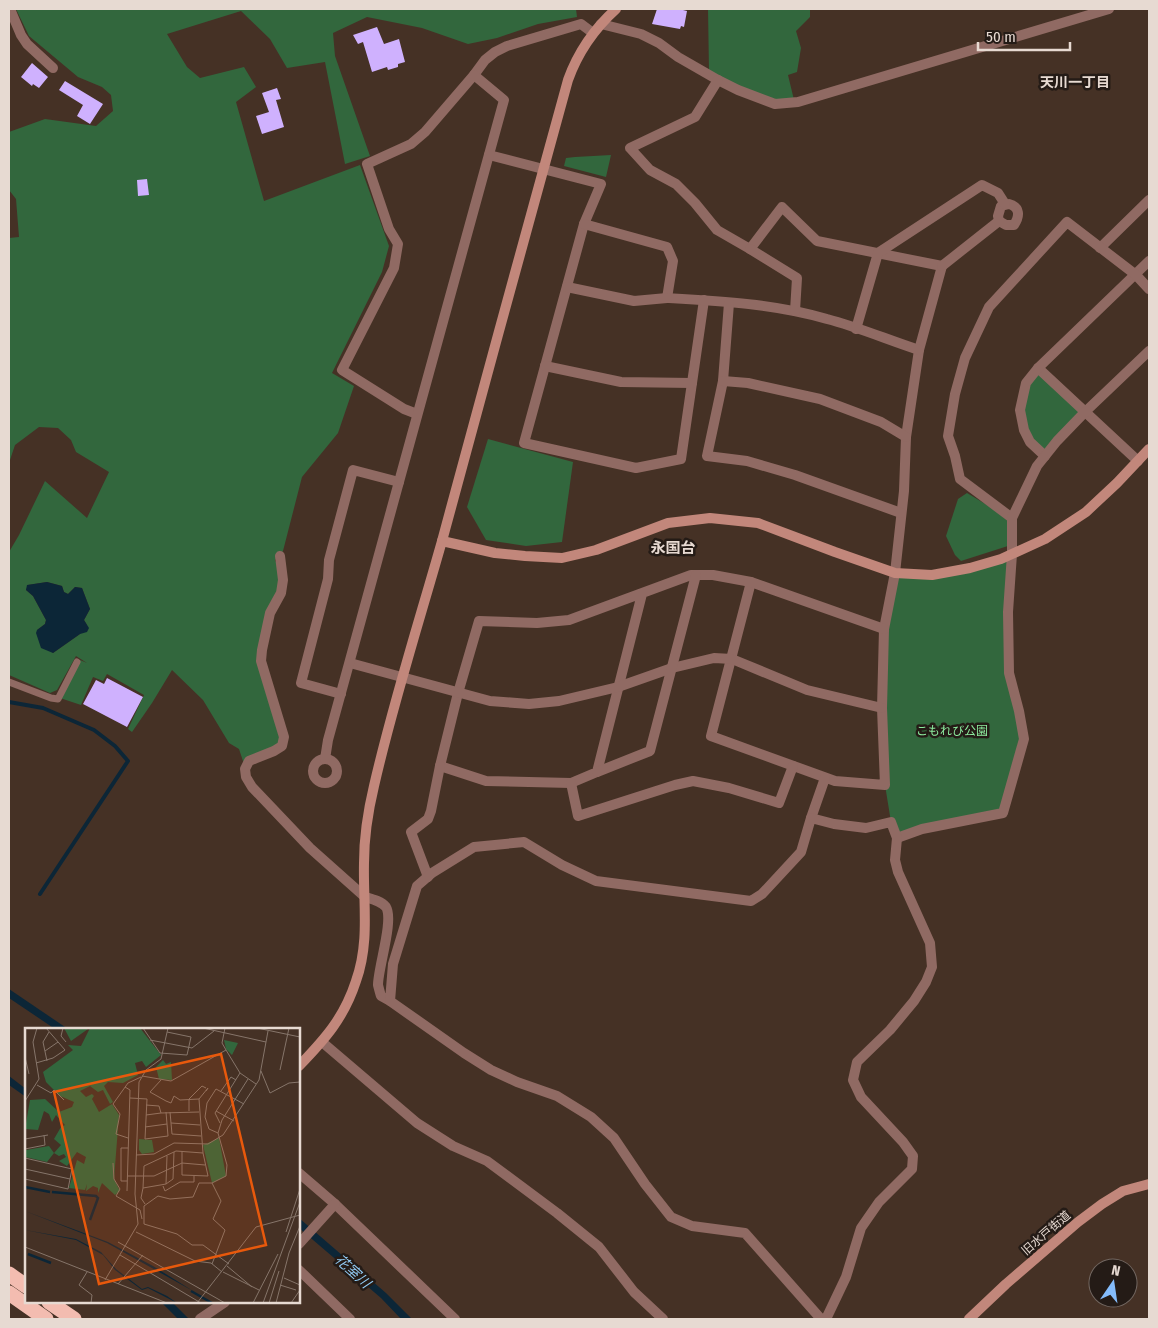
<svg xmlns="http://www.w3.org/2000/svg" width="1158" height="1328" font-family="'Fira Sans Condensed','Noto Sans JP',sans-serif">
<rect width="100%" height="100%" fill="#453125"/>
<g fill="#32673d" fill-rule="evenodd">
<path d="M16 9H576L577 17 538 24 497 38 468 44 422 28 367 17 333 33 335 56 370 156 345 164 325 62 287 68 270 39 241 11 167 34 187 67 200 78 244 67 256 87 236 102 264 201 360 165 389 246 382 272 332 373 354 386 338 433 302 477 283 551 275 560 282 576 259 660 282 748 245 767 239 749 229 743 203 700 172 670 152 703 132 732 128 729 144 695 107 674 103 681 93 677 81 705 60 698 80 660 87 663 76 656 57 690 50 693 9 675V552L19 535 45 481 87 518 109 472 76 452 71 440 58 428 39 427 15 445 9 463V238L19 237 16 199 9 190V132L45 119 96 126 113 111 111 95 102 87 78 77 29 36ZM47 582 62 586 64 592 68 594 75 587 82 588 90 609 84 620 87 625 80 634 53 653 37 630 45 624 46 620 33 596 26 590 28 585Z"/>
<path d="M708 9H810V17L796 31 801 48 797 72 788 75 794 100C768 103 732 83 709 71Z"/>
<polygon points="611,155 606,177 564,166 566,158 575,157"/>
<polygon points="1038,368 1085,412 1045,456 1024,430 1026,383"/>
<polygon points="488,439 573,462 562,542 526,546 486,540 467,507"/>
<polygon points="967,493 992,508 1008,521 1011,545 961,561 955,555 946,536 958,499"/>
<polygon points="1012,554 1009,673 1024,739 1003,813 897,838 891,822 885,785 884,629 895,573 932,575"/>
</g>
<g fill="#0c2637">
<polygon points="47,582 62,586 64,592 68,594 75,587 82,588 90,609 84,620 89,628 87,632 80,634 53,653 41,648 36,633 37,630 45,624 46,620 33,596 26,590 27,585"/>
<polygon points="9,989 68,1029 55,1029 9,998"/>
<polygon points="9,1076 26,1089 26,1097 9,1085"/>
<polygon points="299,1218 386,1293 412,1319 401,1319 381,1298 299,1228"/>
<polygon points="161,1302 172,1302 189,1319 178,1319"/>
</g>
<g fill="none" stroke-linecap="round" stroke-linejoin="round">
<polyline stroke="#0c2637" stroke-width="4" points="9,702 43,708 94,730 115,746 128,761 40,894"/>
</g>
<g fill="#cfb1fe">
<polygon points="657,9 679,9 687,11 684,27 681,26 680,29 652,24"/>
<polygon points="377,27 384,44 399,39 405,62 398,64 398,67 388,70 387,67 372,72 363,42 358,44 353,35"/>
<polygon points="32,63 48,77 39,88 33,84 32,86 21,77"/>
<polygon points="65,81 103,104 90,124 77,116 83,105 59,90"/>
<polygon points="277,88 281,99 276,100 284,127 262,134 256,116 269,112 262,93"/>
<polygon points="147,179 149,195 138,196 137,180"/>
<polygon points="107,678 143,697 127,727 83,704 96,680 104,684"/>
</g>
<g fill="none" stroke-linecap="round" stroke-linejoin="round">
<polyline stroke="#906a63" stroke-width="7" points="9,682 51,698 58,699 77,662"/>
<g stroke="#906a63" stroke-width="10">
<polyline points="10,9 21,35 27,44 53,68"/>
<polyline points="601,24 641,34 659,43 678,57 718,80 738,90 775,104 798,102 1109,9"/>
<polyline points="718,80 695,117 630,148 650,170 676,184 695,203 717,230 750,249 782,207 817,241 942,266 919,350 906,437 904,491 895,573 884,629 882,708 885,785 835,781 711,736 751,582"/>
<polyline points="489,155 601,184 584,224 524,443 636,468 681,459 704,300"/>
<path d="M584 224 667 247 673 261 667 298C720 301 776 304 827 319 858 327 888 340 919 350"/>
<polyline points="1100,248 1149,200"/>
<polyline points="750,249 797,278 795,311"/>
<path d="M942 266 999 221 1006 225H1014C1020 216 1020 207 1009 204L1001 206 998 216 999 221"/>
<polyline points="567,287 634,301 667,298"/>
<polyline points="729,303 723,381 707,456 747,461 795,475 901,513"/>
<polyline points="856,329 878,253 982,185 998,193 1005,204"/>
<polyline points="545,366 621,382 692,383"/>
<polyline points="1038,368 1138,461"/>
<polyline points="723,381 748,383 820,399 881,422 906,437"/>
<polyline points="417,414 404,409 342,370 394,268 398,244 389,229 367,164 411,144 425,132 474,75 485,60 495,52 507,46 581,24 593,33"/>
<polyline points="1045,456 1030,442 1024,430 1020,410 1026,383 1038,368 1149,261"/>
<polyline points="1012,518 960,479 955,456 948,436 955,394 965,358 989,307 1067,222 1136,275 1149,289"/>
<path d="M280 556 283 580 281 593 270 613 262 650 261 661 284 737 282 746 274 751 249 761 245 769 246 777 252 787 310 848 365 897C372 899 381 901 386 907 394 920 378 968 378 985 379 989 380 993 381 996L390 1001"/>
<polyline points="642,594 597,772 571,783 486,781 440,766 458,693 479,621 537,623 569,620 691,575 713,575 751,582 884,629"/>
<polyline points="350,663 490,701 529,704 559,701 618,687 672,668 714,658 732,659 807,690 882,708"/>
<polyline points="341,694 301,683 328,579 329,560 353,470 399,482"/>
<circle cx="325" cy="771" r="12"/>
<polyline points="325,759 328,740 504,100 474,75"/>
<polyline points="597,772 650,751 696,575"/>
<polyline points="571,783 578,816 675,785 693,781 729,788 779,803 793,766"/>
<polyline points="811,818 825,778"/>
<polyline points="897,838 922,829 1003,813 1024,739 1019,711 1009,673 1008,612 1012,554 1012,518 1037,466 1057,441 1085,412 1149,351"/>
<polyline points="428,877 411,832 428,819 431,811 440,766"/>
<polyline points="322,1042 417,1123 453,1146 487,1161 557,1213 599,1247 634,1292 663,1319"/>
<polyline points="299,1173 335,1204 455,1319"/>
<polyline points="299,1244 335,1204"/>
<polyline points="299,1270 350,1319"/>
<polyline points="200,1319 225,1302"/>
<polyline points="821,1319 745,1233 692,1226 671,1217 645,1184 614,1138 591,1117 557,1096 517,1082 491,1070 464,1053 390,1001 393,964 417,886 432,873 474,847 524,842 562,865 596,881 751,901 762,894 801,852 811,818 834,824 866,828 891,822 897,838 895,860 898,872 930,943 932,967 926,982 914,1001 890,1030 857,1062 853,1080 861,1097 903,1142 913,1156 912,1169 879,1202 861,1228 846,1277 826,1319"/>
</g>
<g stroke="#c2877b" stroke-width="10">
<polyline points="442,541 495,553 525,556 562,558 596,550 668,523 710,518 758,523 835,552 895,573 932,575 970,568 1001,559 1045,539 1086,512 1117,483 1149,449"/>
<path d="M299 1066C325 1039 344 1018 356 981 370 942 363 903 364 863 364 837 368 811 374 786 393 703 419 622 442 541 484 387 525 234 568 80 578 52 594 29 616 9"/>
<polyline points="969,1319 1006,1284 1078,1222 1102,1204 1123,1191 1149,1184"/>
</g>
<g stroke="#f3bcb0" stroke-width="15">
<polyline points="9,1274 26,1286"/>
<polyline points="9,1293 46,1319"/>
<polyline points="49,1302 74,1319"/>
</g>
</g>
<g text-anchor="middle" stroke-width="5" stroke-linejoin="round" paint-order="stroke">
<g font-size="12" fill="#8dec9f" stroke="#241b16">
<text x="952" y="735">こもれび公園</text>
</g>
<g font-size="12" fill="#e7dad2" stroke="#241b16">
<text transform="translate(1046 1233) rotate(-41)" y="4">旧水戸街道</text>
</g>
<g font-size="14" font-weight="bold" fill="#e7dad2" stroke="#241b16">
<text x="1075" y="87">天川一丁目</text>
</g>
<g font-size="14" font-style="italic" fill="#93cdf7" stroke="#241b16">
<text transform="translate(353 1271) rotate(42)" y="5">花室川</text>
</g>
<g font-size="15" font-weight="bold" fill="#e7dad2" stroke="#241b16">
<text x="673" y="553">永国台</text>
</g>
</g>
<g transform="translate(25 1028)">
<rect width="275" height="275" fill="#453125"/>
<path d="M39 0 63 1 46 13ZM65 0H115L136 27 121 39 117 33 110 35 113 47 98 55 83 54 79 58 88 74 85 76 78 62 73 64 65 58 55 63 61 69 67 66 69 68 67 71 74 84 87 76 94 87 89 151 95 163 90 167 77 155 73 165V160L68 158 61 163 62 156 60 162 44 160 52 132 59 136 61 129 52 124 42 138 34 133 41 129 39 126 34 128 29 125 22 134 0 129 1 122 24 118 29 125 36 117 29 111 36 99 40 97 31 87 27 94 24 86 19 83 13 102 0 101 5 72 20 71 34 84 47 79 49 74 35 68 21 54 18 44 48 22 43 17 56 18ZM199 12 213 15 207 27 201 21ZM138 32 141 36 146 34 147 52 134 51 131 39ZM194 110 201 148 187 155 178 117ZM114 111 127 112 129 124 117 126 114 122Z" fill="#32673d"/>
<path d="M0 183 83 214 128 238 168 263 82 215ZM0 202 51 211 76 224 91 241 117 261 123 259 142 268 152 275 123 260 117 262 90 242 78 227 51 212Z" fill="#0c2637"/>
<path fill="none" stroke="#0c2637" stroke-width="2.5" d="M0 159 25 164M27 164 71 168 73 170 65 192M3 226 26 235M166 263 187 275"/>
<path fill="none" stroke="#86756a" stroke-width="1" d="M38 0 36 8 41 14M118 0 135 25 162 27 166 9 142 4M178 0 241 14M200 0 197 15 201 22 215 45 231 56M232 0 275 9M125 12 167 20 189 3M20 23 33 14M0 29 4 46M22 33 18 14 24 4M11 35 28 30 40 22 21 0M255 42 264 0M236 43 245 65 264 55 275 54M117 48 146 53 201 22M136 52 125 64 141 73 146 75 149 68 155 72 174 71 178 125 183 148 157 147V123M12 57 26 65 29 62 39 72M100 59 105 62 102 163M196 63 206 49 211 52M105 70 122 71 120 111 143 108 141 84M174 71 183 60 181 63M0 73 14 51 8 14 12 0M121 77 134 78 136 85 174 84M164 83V71L177 58 181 60M191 83 209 93M145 84 147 106 176 108M121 87 136 85M146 95 175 97M195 95 190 85 215 45M120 99 142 96M193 105 184 101 180 89 182 75 191 61 219 76M103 110 91 106 95 86 88 76 103 55 116 49M0 111 23 107M0 121 20 117 19 107M111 127 129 126 149 115 183 116 198 107 234 52 243 3M142 128 141 156 118 160 119 138 151 123 178 125M0 130 47 141 43 161 0 151M88 135 89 151 95 161 91 168 115 182 117 191M0 141 45 151M102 148H129L157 135 180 137M102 153H96V120H103M187 155 196 173 188 191 200 202 187 236M141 156 148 151 149 124M138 158 140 163 155 154H169V148M118 160 116 170 120 176M111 204 170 233 186 235 197 244M261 204 275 161M93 214 200 275M0 219 142 275M95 227 176 275M204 236 178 217H167L152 206 119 196V178L133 168 145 171 168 169 174 155H187L201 148 202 137 193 105 197 92 223 51M202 238 227 259M62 244 54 257 67 267 66 275M198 244 234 262M259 250 275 257M80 252 113 196 110 166 114 54 121 42 136 31 143 0M93 256 118 227M255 257 271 262M172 275 231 199 275 187M228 275 253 226M238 275 275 174M244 275 254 243M251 275 264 225 275 198M266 275 275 262"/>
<path fill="#e8590c" fill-opacity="0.15" stroke="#e8590c" stroke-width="2.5" d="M196 26 241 217 74 256 29 64Z"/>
<rect width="275" height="275" fill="none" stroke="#e7dad2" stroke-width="2.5"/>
</g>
<rect width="1158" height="1328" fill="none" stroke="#e7dad2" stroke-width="20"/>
<g transform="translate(1113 1283) rotate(13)"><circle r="24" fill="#241b16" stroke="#726761"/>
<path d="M0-4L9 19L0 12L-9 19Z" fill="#84bcfb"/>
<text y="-8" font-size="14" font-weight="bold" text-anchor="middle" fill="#e7dad2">N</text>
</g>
<path d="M978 42v8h92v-8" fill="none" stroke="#e7dad2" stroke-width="2.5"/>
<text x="986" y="42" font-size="15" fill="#e7dad2" stroke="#241b16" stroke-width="4" paint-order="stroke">50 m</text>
</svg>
